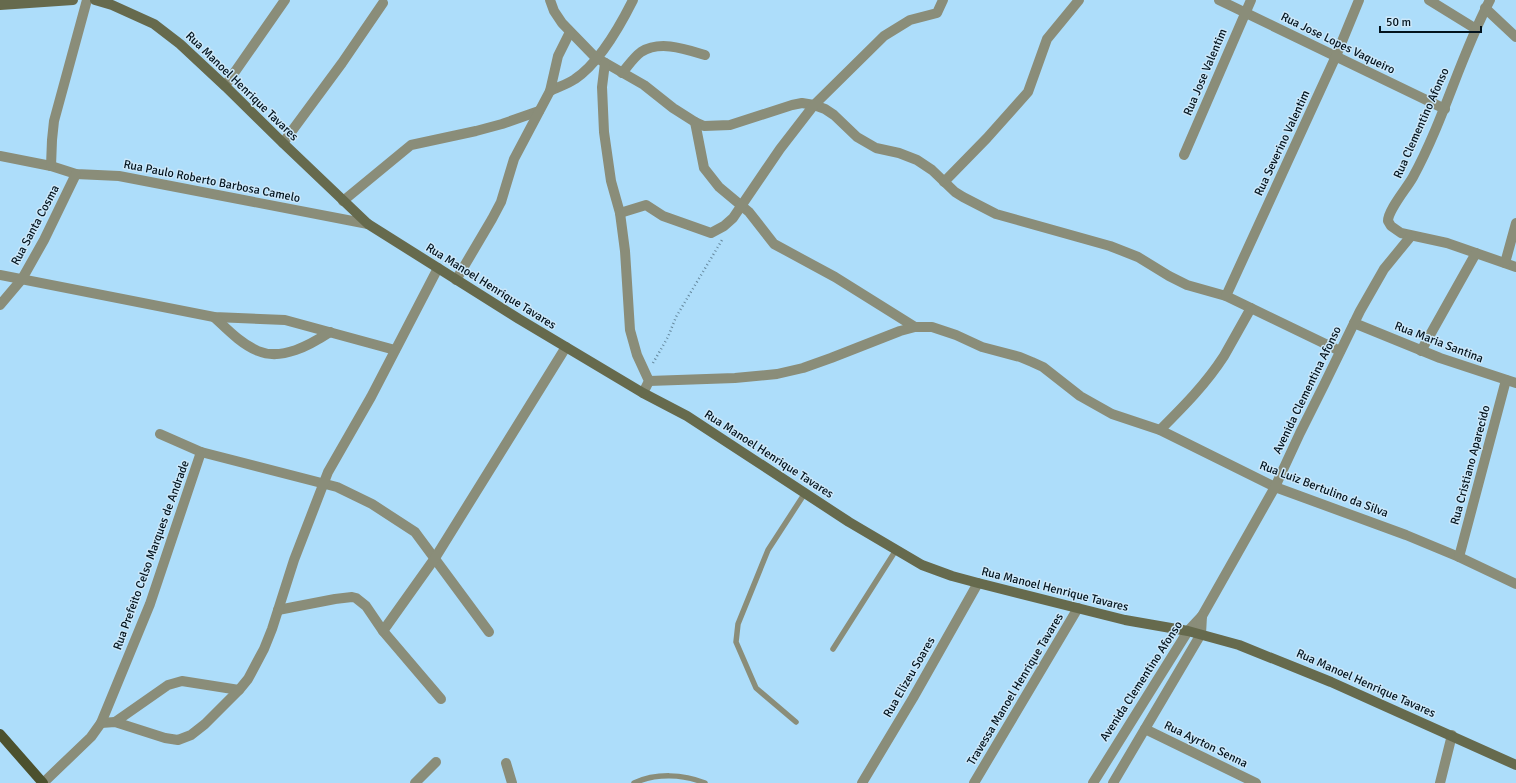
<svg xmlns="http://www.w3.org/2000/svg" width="1516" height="783" font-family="Signika,sans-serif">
<rect width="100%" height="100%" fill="#adddfa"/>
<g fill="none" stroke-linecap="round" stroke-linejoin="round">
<polyline stroke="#66899e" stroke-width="2.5" stroke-dasharray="1 3" stroke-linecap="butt" points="653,363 668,337 676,317 722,240"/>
<g stroke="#8a8d79" stroke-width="5.5">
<polyline points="833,649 896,550"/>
<polyline points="796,722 756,688 736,642 738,624 768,550 805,493"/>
<path d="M634 783C656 773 683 774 705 783"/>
</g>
<g stroke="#8a8d79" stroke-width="10">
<polyline points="550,0 554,11 562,23 595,57 644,85 673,108 695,122 704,126 730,125 792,105 802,103 814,105 825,109 834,115 857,137 876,148 899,153 917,160 932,170 955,192 963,197 996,214 1110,246 1138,257 1169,276 1187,285 1226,296 1340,351"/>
<polyline points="1219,0 1445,109"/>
<polyline points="1429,0 1476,29"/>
<path d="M1490 0C1460 57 1444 120 1413 177 1407 188 1388 210 1388 221L1391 226 1401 233 1447 243 1516 267"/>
<polyline points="1485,8 1516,37"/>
<polyline points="605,63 602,87 604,132 611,181 620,213 625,251 630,330 637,355 649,381 643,393"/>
<path d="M622 73C628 66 634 57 641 52 660 40 685 49 705 55"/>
<polyline points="225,86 285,0"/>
<path d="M550 91C558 87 568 84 575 79 599 63 620 26 633 0"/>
<polyline points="695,122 704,168 719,187 749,212 774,244 835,277 915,327"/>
<polyline points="283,143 342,63 383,3"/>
<polyline points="1184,155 1251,0"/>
<polyline points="0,156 51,166 76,174 119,176 368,224"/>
<polyline points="51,166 52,140 54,121 87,0"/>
<polyline points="944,182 987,138 1028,92 1047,39 1079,0"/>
<polyline points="343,201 411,145 476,131 502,124 539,111"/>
<polyline points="620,213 646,205 663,216 711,233 724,226 733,218 780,149 814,105 884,36 910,20 937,13 943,0"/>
<polyline points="1505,263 1516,223"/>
<polyline points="0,275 214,317 285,320 395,350"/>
<polyline points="456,280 492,219 501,202 514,159 550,91 558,56 570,32"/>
<polyline points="1226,296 1336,56 1359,0"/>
<polyline points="0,305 22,279 44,240 76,174"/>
<path d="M214 317C227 329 241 344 258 351 282 361 310 345 330 332"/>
<polyline points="1354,323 1440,358 1516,383"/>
<polyline points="1421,351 1476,253"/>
<polyline points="649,381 735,378 777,374 803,368 831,358 900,331 915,327 932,327 956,335 982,347 1020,357 1032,362 1043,367 1080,396 1112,414 1160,430 1275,487 1406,535 1459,557 1516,584"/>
<path d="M1160 430C1183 407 1206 384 1224 356 1233 340 1242 324 1251 308"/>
<polyline points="160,434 201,452 337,487 372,504 415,532 489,632"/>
<polyline points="1459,557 1506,380"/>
<polyline points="278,610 335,599 352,597 356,598 366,606 383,631 441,699"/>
<polyline points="383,631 435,558 566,347"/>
<polyline points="115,722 168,685 182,681 239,690"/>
<polyline points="101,723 115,722 165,738 178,740 191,735 205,724 239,690 248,679 264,649 272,629 294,560 328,472 371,397 438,268"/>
<polyline points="1145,729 1256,783"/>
<polyline points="506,763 512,783"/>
<polyline points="43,783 91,737 101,723 150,604 201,452"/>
<polyline points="415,783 436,762"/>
<polyline points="862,783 913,698 978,583"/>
<polyline points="974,783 1078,608"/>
<polyline points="1093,783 1188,631 1202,616 1275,487 1300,433 1324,385 1360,311 1384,269 1411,236"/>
<polyline points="1113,783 1201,634 1202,616"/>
<polyline points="1440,783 1452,735"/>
</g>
<g stroke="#666a4d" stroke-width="10">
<polyline points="95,0 112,5 154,24 180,44 225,86 283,143 368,224 519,319 643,393 687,416 849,522 922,565 952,576 978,583 1125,620 1188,631 1239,645 1331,682 1516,765"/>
<polyline points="0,5 73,0"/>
</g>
<polyline stroke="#4c512e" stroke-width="10" points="0,734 43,783"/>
</g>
<g text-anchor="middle" stroke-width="3" stroke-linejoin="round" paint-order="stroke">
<g font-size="12" fill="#03131d" stroke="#cbe7f9">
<text transform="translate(1338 43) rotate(26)" y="4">Rua Jose Lopes Vaqueiro</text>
<text transform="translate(1205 72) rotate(-67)" y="4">Rua Jose Valentim</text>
<text transform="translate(242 86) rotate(44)" y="4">Rua Manoel Henrique Tavares</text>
<text transform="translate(1421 123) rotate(-66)" y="4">Rua Clementino Afonso</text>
<text transform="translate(1282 143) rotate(-65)" y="4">Rua Severino Valentim</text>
<text transform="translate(212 181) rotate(11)" y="4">Rua Paulo Roberto Barbosa Camelo</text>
<text transform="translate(35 225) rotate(-62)" y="4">Rua Santa Cosma</text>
<text transform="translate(491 286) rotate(32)" y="4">Rua Manoel Henrique Tavares</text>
<text transform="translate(1439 342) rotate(21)" y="4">Rua Maria Santina</text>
<text transform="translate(1307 390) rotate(-64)" y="4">Avenida Clementina Afonso</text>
<text transform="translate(769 454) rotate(33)" y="4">Rua Manoel Henrique Tavares</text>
<text transform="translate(1470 465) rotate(-75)" y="4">Rua Cristiano Aparecido</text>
<text transform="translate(1324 489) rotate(21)" y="4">Rua Luiz Bertulino da Silva</text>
<text transform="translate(151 555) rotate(-70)" y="4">Rua Prefeito Celso Marques de Andrade</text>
<text transform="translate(1055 589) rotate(14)" y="4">Rua Manoel Henrique Tavares</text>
<text transform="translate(909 677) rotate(-60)" y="4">Rua Elizeu Soares</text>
<text transform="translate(1141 681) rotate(-57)" y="4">Avenida Clementino Afonso</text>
<text transform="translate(1366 683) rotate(24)" y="4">Rua Manoel Henrique Tavares</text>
<text transform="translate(1015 689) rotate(-59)" y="4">Travessa Manoel Henrique Tavares</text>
<text transform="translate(1206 744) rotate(26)" y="4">Rua Ayrton Senna</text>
</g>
</g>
<path d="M1380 26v6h101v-6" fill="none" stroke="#03131d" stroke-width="2"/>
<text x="1386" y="26" font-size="12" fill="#03131d" stroke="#cbe7f9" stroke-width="3" paint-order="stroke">50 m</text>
</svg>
